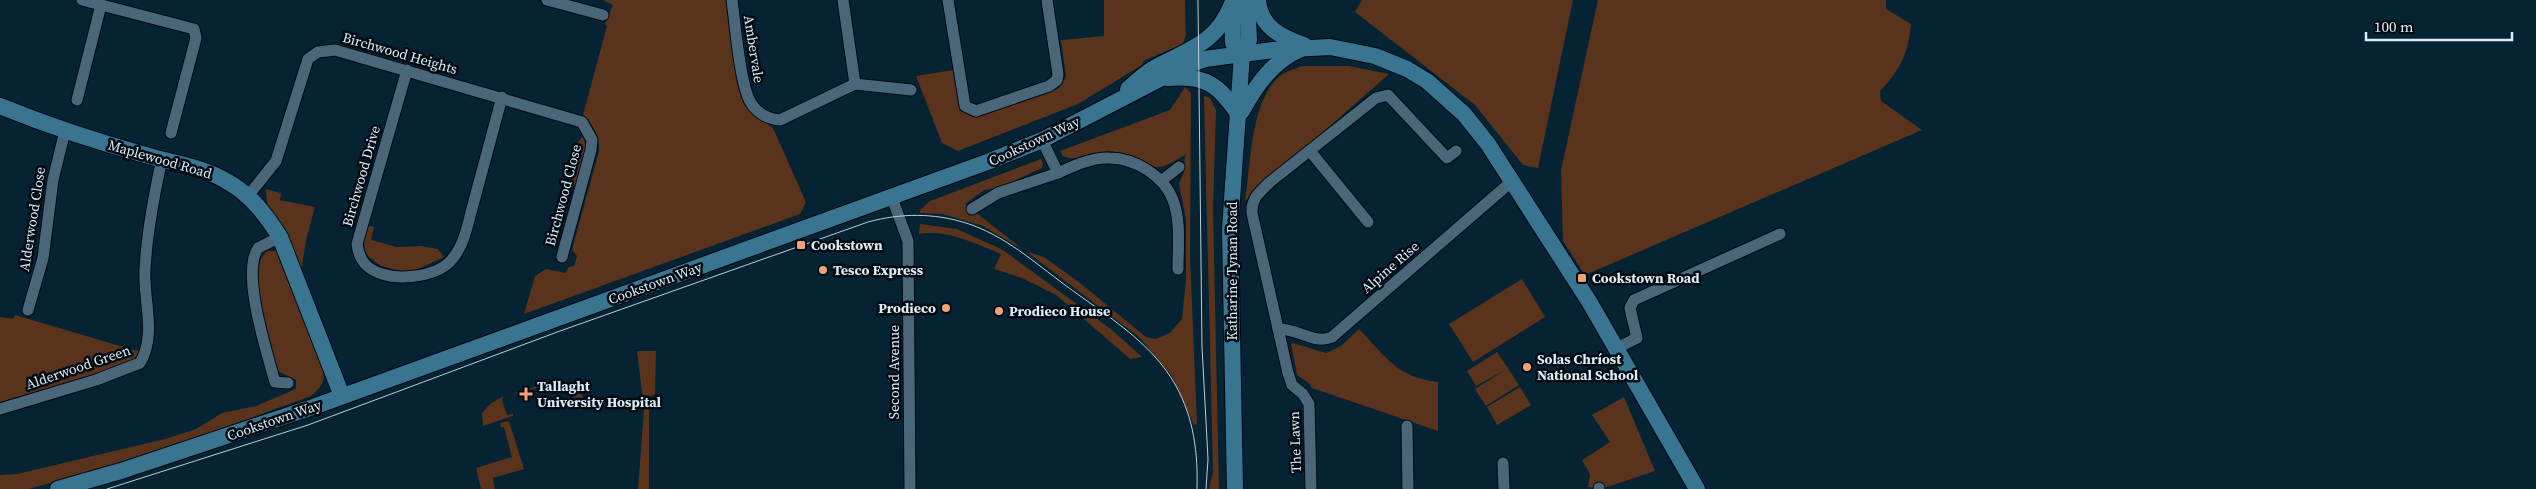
<svg xmlns="http://www.w3.org/2000/svg" width="2536" height="489" font-family="'Source Serif 4',serif">
<rect width="100%" height="100%" fill="#052332"/>
<g fill="#59331c">
<path d="M603 0H728L742 98 751 113 773 128 806 202 800 214 524 314 535 276 546 269 565 273 569 267 574 266 577 256 572 250 574 242 599 151C599 134 594 126 583 115L607 26 605 24 613 5Z"/>
<polygon points="1104,0 1185,0 1186,35 1183,44 1143,61 1142,65 1078,104 958,151 942,143 916,76 953,70 960,109 973,117 1058,89 1066,77 1061,40 1104,36"/>
<polygon points="1362,0 1573,0 1538,168 1523,165 1475,105 1355,12"/>
<path d="M1598 0H1886V9L1911 24C1908 54 1901 69 1880 91L1881 101 1922 130 1585 275 1563 241 1561 170Z"/>
<path d="M1302 66H1349L1389 74 1245 201C1251 164 1250 101 1280 76 1286 71 1295 69 1302 66Z"/>
<path d="M1185 87 1191 93 1190 256 1197 424 1194 425 1172 376 1139 337 1027 252 983 226 943 214 920 213V210L930 201 1041 159 1043 163 1042 168 999 188 984 190 965 204 1025 251 1044 257 1080 283 1146 337 1155 339 1170 333 1182 319 1186 279V219L1179 184 1184 172 1185 155C1178 158 1172 164 1164 166 1147 172 1127 151 1109 151 1094 152 1077 163 1063 156L1060 151 1170 110Z"/>
<polygon points="1204,96 1210,98 1216,110 1213,207 1219,489 1209,489 1213,472"/>
<polygon points="583,136 586,148 576,186 568,183 578,142"/>
<polygon points="266,189 281,193 280,200 315,207 306,240 302,266 299,267 280,224 267,204"/>
<path d="M920 224 957 229 1003 250 1112 330 1142 357 1130 359 1056 295 1022 278 994 269 1001 254C975 244 948 229 919 234Z"/>
<polygon points="367,225 374,227 371,240 397,247 421,246 438,249 444,257 414,271 404,272 381,266 369,257 365,251 364,240"/>
<path d="M268 251H277L323 370C326 381 320 389 311 396L143 457 29 489H0V475L17 474 165 439 196 429 222 413 256 406 296 389V380L278 371 275 366C270 343 244 264 268 251Z"/>
<polygon points="1522,279 1545,317 1473,362 1449,324"/>
<path d="M15 315 137 351 141 348C137 359 130 362 119 367L0 402V317L13 319Z"/>
<path d="M1359 329C1387 358 1397 377 1438 382V431L1312 388 1309 383 1297 375 1291 344 1293 343 1326 353 1341 346Z"/>
<polygon points="637,351 656,351 655,394 649,397 649,489 638,489 644,409"/>
<polygon points="1497,352 1519,385 1486,406 1475,389 1505,370 1476,386 1467,371"/>
<path d="M561 382C572 385 589 396 585 409L577 410 573 397 576 395 575 390 565 392 563 386 549 390 547 385 508 396 534 387Z"/>
<polygon points="1520,387 1531,405 1497,425 1487,407"/>
<polygon points="504,396 502,400 507,415 513,414 513,416 483,426 482,413 491,403"/>
<polygon points="1624,397 1655,471 1601,489 1588,487 1590,474 1582,460 1610,442 1592,415"/>
<polygon points="509,421 524,469 493,478 495,489 481,489 476,468 512,457 504,427 501,427 500,423"/>
</g>
<g fill="none" stroke-linecap="round" stroke-linejoin="round">
<g stroke="#000b16" stroke-width="13">
<g id="street">
<polyline points="82,0 194,29 196,38 171,133"/>
<polyline points="547,0 603,15"/>
<path d="M732 0C735 22 740 87 751 103 757 113 768 119 780 120L855 84 911 90"/>
<polyline points="843,0 855,84"/>
<polyline points="948,0 965,106 976,111 1049,86 1057,80 1058,74 1047,0"/>
<path d="M407 70 357 244C359 260 366 269 382 274 402 280 439 277 453 258 465 244 468 222 473 205 483 169 492 133 502 97"/>
<polyline points="77,100 101,5"/>
<path d="M1042 140 1058 173C1073 166 1093 157 1109 158 1135 158 1164 176 1173 200 1181 221 1178 247 1178 269"/>
<polyline points="1310,151 1368,222"/>
<polyline points="1161,181 1179,167"/>
<polyline points="248,196 276,161 308,59 318,52 335,50 582,122 592,140 591,150 562,257"/>
<polyline points="892,198 908,241 910,489"/>
<polyline points="972,209 998,193 1058,173"/>
<path d="M280 237 258 248C241 273 267 353 275 382L288 383"/>
<polyline points="28,310 43,258 53,180 65,131"/>
<path d="M1278 329C1297 328 1314 345 1332 337L1511 182"/>
<polyline points="1617,348 1637,338 1630,308 1634,300 1780,234"/>
<path d="M0 409 96 380 140 363C157 335 143 299 145 269 147 232 154 195 162 159"/>
<polyline points="1407,426 1408,489"/>
<polyline points="1503,463 1504,489"/>
<path d="M1311 489 1309 404 1303 394 1292 385 1288 373 1252 213C1251 198 1260 192 1270 182L1376 98 1388 95 1447 158 1456 151"/>
<polyline points="1599,489 1599,488"/>
</g>
</g>
<g stroke="#000b16" stroke-width="18">
<g id="secondary">
<path d="M1258 0C1260 27 1281 37 1304 45"/>
<polyline points="1232,7 1233,43 1242,54"/>
<path d="M1167 78C1206 75 1218 84 1239 115"/>
<path d="M1128 89C1137 81 1145 73 1156 67 1189 49 1216 44 1232 4"/>
<path d="M0 106C49 126 98 142 149 156 176 164 204 167 228 182 251 195 266 215 280 237L342 396"/>
<path d="M1242 111C1256 85 1273 61 1301 49"/>
<polyline points="58,489 121,471 313,407 990,161 1042,140 1181,68 1205,59 1273,50 1330,47 1375,56 1407,69 1427,81 1464,114 1488,144 1590,303 1697,489"/>
<polyline points="1235,489 1230,229 1242,54 1249,40 1247,0"/>
</g>
</g>
<use href="#street" stroke="#496778" stroke-width="11"/>
<use href="#secondary" stroke="#397591" stroke-width="16"/>
<g stroke="#bbcdd9" stroke-width="1">
<polyline points="1198,0 1202,347 1208,459 1206,489"/>
<path d="M107 489 308 425 560 331 868 222C901 213 934 213 966 223 1004 235 1034 262 1065 285 1104 314 1152 342 1176 386 1194 419 1198 453 1197 489"/>
</g>
</g>
<g fill="#efa376" stroke="#020b11" stroke-width="2">
<rect x="796" y="240" width="10" height="10" rx="2.5"/>
<circle cx="823" cy="270" r="5"/>
<rect x="1577" y="273" width="10" height="10" rx="2.5"/>
<circle cx="946" cy="308" r="5"/>
<circle cx="999" cy="311" r="5"/>
<circle cx="1527" cy="367" r="5"/>
<path d="M523.5 386.5h5v5h5v5h-5v5h-5v-5h-5v-5h5z"/>
</g>
<g text-anchor="middle" stroke-width="5" stroke-linejoin="round" paint-order="stroke">
<g font-size="14" fill="#ddedf8" stroke="#020b11">
<text transform="translate(754 49) rotate(81)" y="5">Ambervale</text>
<text transform="translate(400 53) rotate(16)" y="5">Birchwood Heights</text>
<text transform="translate(1034 141) rotate(-25)" y="5">Cookstown Way</text>
<text transform="translate(160 159) rotate(16)" y="5">Maplewood Road</text>
<text transform="translate(361 176) rotate(-74)" y="5">Birchwood Drive</text>
<text transform="translate(563 195) rotate(-75)" y="5">Birchwood Close</text>
<text transform="translate(32 219) rotate(-81)" y="5">Alderwood Close</text>
<text transform="translate(1390 267) rotate(-41)" y="5">Alpine Rise</text>
<text transform="translate(1232 271) rotate(-90)" y="5">Katharine Tynan Road</text>
<text transform="translate(655 283) rotate(-20)" y="5">Cookstown Way</text>
<text transform="translate(78 367) rotate(-19)" y="5">Alderwood Green</text>
<text transform="translate(894 372) rotate(-90)" y="5">Second Avenue</text>
<text transform="translate(274 420) rotate(-19)" y="5">Cookstown Way</text>
<text transform="translate(1295 442) rotate(-92)" y="5">The Lawn</text>
</g>
<g font-size="14" font-weight="bold" fill="#ddedf8" stroke="#020b11" text-anchor="start">
<text x="811" y="250">Cookstown</text>
<text x="833" y="275">Tesco Express</text>
<text x="1592" y="283">Cookstown Road</text>
<text x="936" y="313" text-anchor="end">Prodieco</text>
<text x="1009" y="316">Prodieco House</text>
<text x="1537" y="364">Solas Chríost<tspan x="1537" dy="16">National School</tspan></text>
<text x="537" y="391">Tallaght<tspan x="537" dy="16">University Hospital</tspan></text>
</g>
</g>
<path d="M2366 32v8h146v-8" fill="none" stroke="#ddedf8" stroke-width="2.5"/>
<text x="2374" y="32" font-size="15" fill="#ddedf8" stroke="#020b11" stroke-width="4" paint-order="stroke">100 m</text>
</svg>
